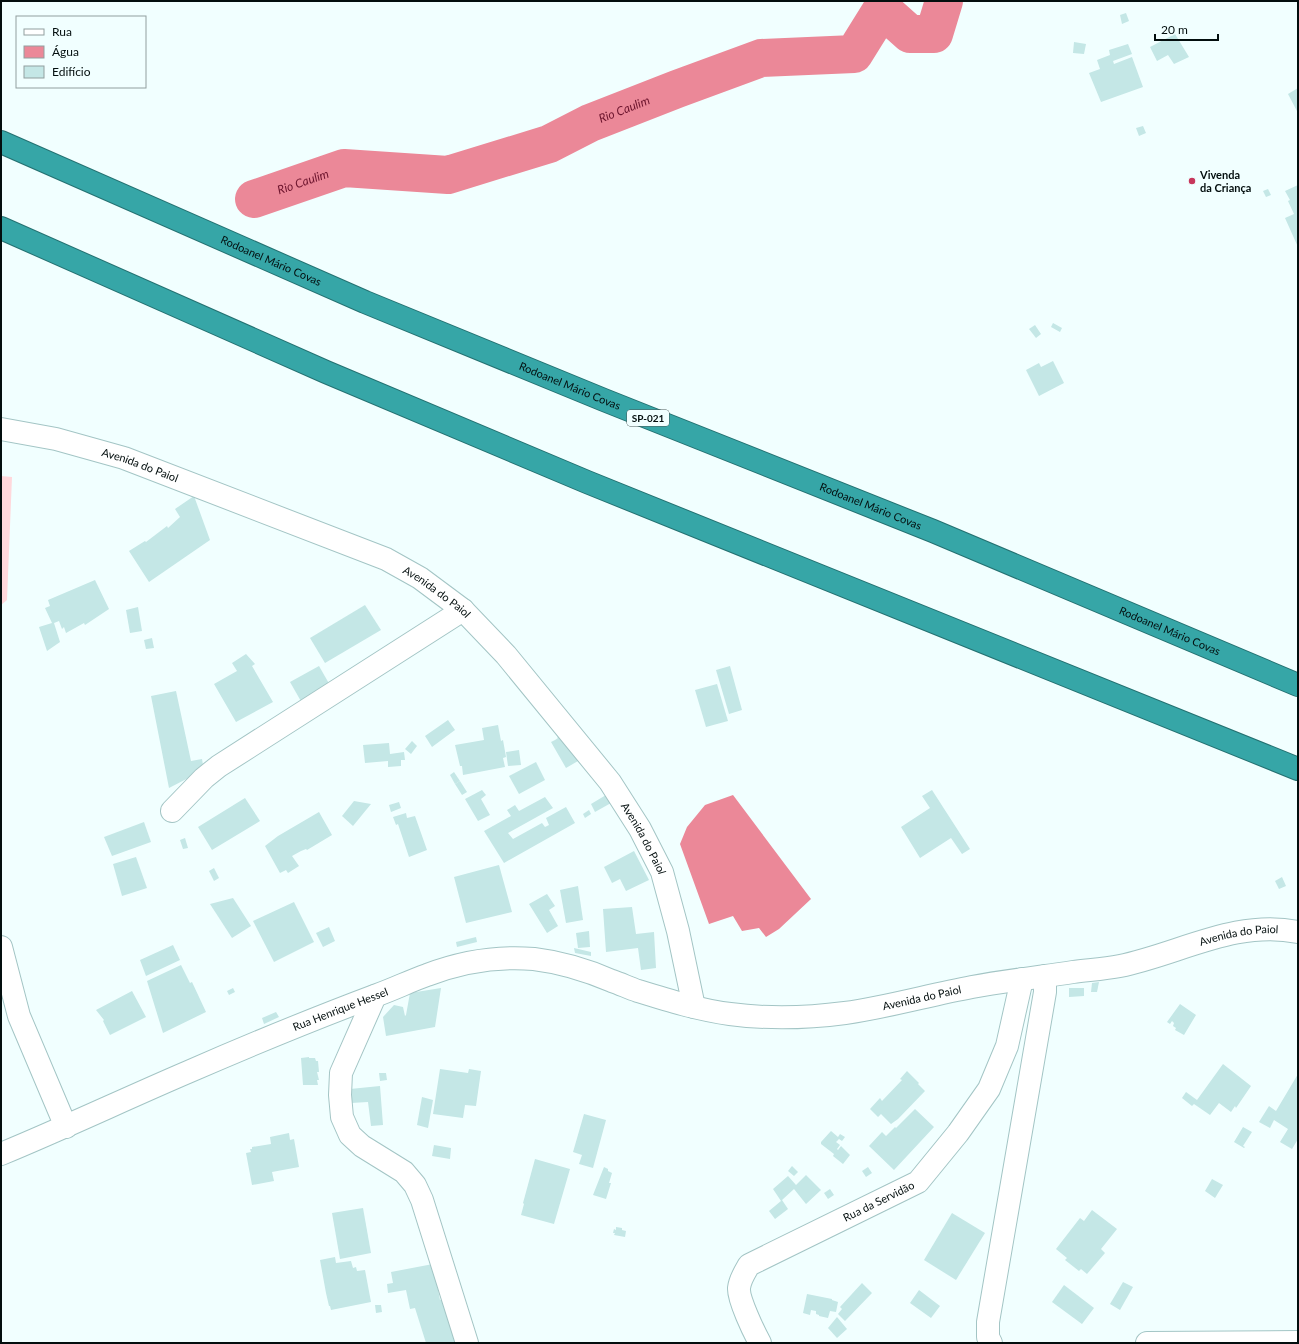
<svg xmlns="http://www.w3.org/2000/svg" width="1299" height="1344" font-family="Lato,sans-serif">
<rect width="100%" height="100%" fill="#f1ffff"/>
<polygon fill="#ffd8dc" points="1,476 12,477 7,600 1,605"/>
<polygon fill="#eb8898" points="733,795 811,899 779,929 766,937 759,928 742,931 733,916 709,924 680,844 687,827 705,805"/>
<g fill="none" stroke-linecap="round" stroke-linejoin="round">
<path stroke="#eb8898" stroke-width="38" id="s1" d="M254 199 344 168 448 175 549 144 590 123 677 89 761 58 854 54 882 9 910 34H934L944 1"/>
</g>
<g fill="#c4e7e6">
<polygon points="1126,13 1129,21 1122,24 1120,15"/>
<polygon points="1175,34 1189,57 1174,64 1168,55 1157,61 1150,47"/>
<polygon points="1074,42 1086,44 1084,54 1073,53"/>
<polygon points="1128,44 1132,54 1113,61 1114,64 1132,57 1143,87 1101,102 1089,73 1100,69 1097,60 1110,55 1109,50"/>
<polygon points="1298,88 1298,113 1288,94"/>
<polygon points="1143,126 1146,133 1139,136 1136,128"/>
<polygon points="1298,185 1298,247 1285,218 1294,214 1288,201 1290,200 1285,191"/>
<polygon points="1268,189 1271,195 1266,197 1263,191"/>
<polygon points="1053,323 1062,328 1060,332 1051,327"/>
<polygon points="1035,325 1041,334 1036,338 1029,329"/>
<polygon points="1053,361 1064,383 1039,396 1026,370 1039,363 1041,367"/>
<polygon points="194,496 210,540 149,582 129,551 145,541 146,542 167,526 168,528 180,517 175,509"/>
<polygon points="95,580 109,609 85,625 84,623 66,633 64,627 62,629 59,621 54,623 60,642 47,651 39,627 52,623 45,608 50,606 48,600"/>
<polygon points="365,605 381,630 325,663 310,638"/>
<polygon points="138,607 142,631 130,633 126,610"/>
<polygon points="152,638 154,648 146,649 144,640"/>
<polygon points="246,654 255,664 252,666 273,702 236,722 214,684 237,671 232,663"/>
<polygon points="319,666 331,687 302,703 290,682"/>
<polygon points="730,666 742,710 729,714 716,670"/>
<polygon points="717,684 728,721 706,727 695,690"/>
<polygon points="176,691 191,761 202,759 203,765 199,767 200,772 169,788 151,696"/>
<polygon points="448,720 455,730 432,747 425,736"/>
<polygon points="498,725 501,741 503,740 506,757 503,758 505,767 463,775 462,766 460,766 455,745 484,740 482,728"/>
<polygon points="563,733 578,761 566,768 551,742 555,740 558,738 557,737"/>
<polygon points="412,741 417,746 411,754 405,749"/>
<polygon points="389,743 390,754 404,752 405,760 401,760 401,766 388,767 388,761 365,763 363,745"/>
<polygon points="519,750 521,765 508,766 506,752"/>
<polygon points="536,762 545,780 519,794 509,776"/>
<polygon points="454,772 460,781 455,784 450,775"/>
<polygon points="460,781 467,792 462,795 455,784"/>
<polygon points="482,790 486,795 481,799 490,815 478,821 465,799"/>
<polygon points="932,790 970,849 962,854 951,838 920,858 901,827 930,808 922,796"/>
<polygon points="606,795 611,803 595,812 591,804"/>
<polygon points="545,797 553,808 508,833 513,839 542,823 545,827 549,825 546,818 566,807 575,823 504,863 484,831 511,816 507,810 515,805 519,811"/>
<polygon points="245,798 260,821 212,850 198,827"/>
<polygon points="354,801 371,804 353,826 342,816"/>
<polygon points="399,802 401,808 391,812 389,805"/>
<polygon points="589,810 591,814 585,818 583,814"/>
<polygon points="319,812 332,835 307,850 306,849 301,851 292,856 299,866 288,873 286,870 280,873 265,846 278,836"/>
<polygon points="406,813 407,818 415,816 427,850 409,857 398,824 396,825 393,817"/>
<polygon points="144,822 151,842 112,856 104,837"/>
<polygon points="185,838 188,848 183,849 180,840"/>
<polygon points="634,851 649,880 626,891 620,879 612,883 604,867"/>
<polygon points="136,857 147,888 122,896 113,864"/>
<polygon points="499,865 512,912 466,923 454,877"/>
<polygon points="214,868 219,878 214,881 209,871"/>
<polygon points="1282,877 1286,886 1279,889 1275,881"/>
<polygon points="578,886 583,920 566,923 560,890"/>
<polygon points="547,894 555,906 549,910 558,926 547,933 529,904"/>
<polygon points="233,898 251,926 232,938 210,904"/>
<polygon points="294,902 314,942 274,962 253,921"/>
<polygon points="632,907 636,934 654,932 656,968 641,970 638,948 606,952 603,909"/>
<polygon points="329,927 335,941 323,947 316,933"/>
<polygon points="589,931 590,947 578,948 576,933"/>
<polygon points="476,937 477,942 457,947 456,942"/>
<polygon points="173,945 180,960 146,976 140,960"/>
<polygon points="574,948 591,952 591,956 575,953"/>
<polygon points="181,965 190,983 192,982 206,1012 163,1033 147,981"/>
<polygon points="1099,982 1097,992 1091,992 1092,983"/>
<polygon points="233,988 235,992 229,995 227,991"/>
<polygon points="441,988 435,1027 386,1036 383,1017 394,1005 403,1007 405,1016 406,1015 410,993"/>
<polygon points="1069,988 1084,988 1084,996 1069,997"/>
<polygon points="132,991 146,1017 110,1035 103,1021 104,1020 96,1010"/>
<polygon points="1180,1004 1196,1015 1184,1035 1175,1030 1176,1028 1173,1026 1174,1023 1172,1021 1170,1024 1167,1022"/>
<polygon points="276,1012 279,1017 264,1024 262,1018"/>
<polygon points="309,1057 309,1058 315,1058 316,1061 318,1061 319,1072 317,1072 319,1080 317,1080 318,1085 303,1085 301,1058"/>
<polygon points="1223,1064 1251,1086 1236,1108 1235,1106 1231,1112 1219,1103 1210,1115 1194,1104 1192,1106 1182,1098 1186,1092 1197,1100"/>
<polygon points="440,1069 468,1073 469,1069 481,1071 476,1106 465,1105 463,1118 433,1114"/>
<polygon points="907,1071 919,1083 918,1084 925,1091 898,1119 891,1124 881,1114 878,1117 870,1109 880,1098 882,1101 902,1080 900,1079"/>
<polygon points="379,1073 386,1073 387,1080 380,1081"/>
<polygon points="1298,1074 1298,1139 1292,1149 1280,1142 1288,1129 1274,1120 1270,1128 1259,1122 1269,1106 1276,1111"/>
<polygon points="380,1086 383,1125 371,1126 368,1102 351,1103 350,1089"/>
<polygon points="422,1097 433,1100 428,1128 417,1125"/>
<polygon points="915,1109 934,1127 894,1170 869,1146 882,1132 886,1136 895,1127 896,1128"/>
<polygon points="584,1114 606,1120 593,1168 579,1164 582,1155 573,1152"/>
<polygon points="1243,1127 1252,1132 1243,1146 1245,1147 1244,1148 1234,1142"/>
<polygon points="831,1131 838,1137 840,1134 845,1137 842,1141 839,1139 836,1142 840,1145 837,1149 838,1150 841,1146 850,1155 843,1164 833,1156 834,1154 821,1144 821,1142"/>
<polygon points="289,1133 290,1140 294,1139 299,1167 272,1172 274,1181 252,1185 246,1153 251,1152 250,1149 252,1149 252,1147 271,1144 270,1137"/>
<polygon points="434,1145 451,1148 450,1159 432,1156"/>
<polygon points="535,1159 570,1169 554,1224 521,1215 524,1204 523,1203"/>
<polygon points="792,1166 798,1172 794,1176 788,1171"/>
<polygon points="604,1167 608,1169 608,1171 612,1173 609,1183 611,1183 606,1199 593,1195"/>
<polygon points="868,1167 872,1173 866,1177 862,1171"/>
<polygon points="806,1175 821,1190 806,1204 794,1189 782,1200 788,1209 775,1219 769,1211 781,1201 773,1189 788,1176 796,1185"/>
<polygon points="1212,1179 1223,1185 1215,1198 1205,1191"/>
<polygon points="830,1189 834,1195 828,1199 824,1193"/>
<polygon points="363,1208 371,1253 340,1259 332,1213"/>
<polygon points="1092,1210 1117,1229 1101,1249 1105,1253 1087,1274 1081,1269 1079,1271 1065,1260 1067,1258 1056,1249 1080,1218 1084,1221"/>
<polygon points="952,1213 985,1233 956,1280 924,1260"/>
<polygon points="616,1227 622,1228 622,1230 626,1231 625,1237 614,1235 615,1233 613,1233 614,1229 616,1230"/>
<polygon points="335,1257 336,1263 351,1261 353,1268 356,1267 357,1271 365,1270 371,1302 331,1310 330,1306 329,1306 326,1293 320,1260"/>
<polygon points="433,1264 440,1300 446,1298 460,1343 426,1343 415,1308 410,1309 406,1290 388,1293 387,1284 393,1283 391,1272"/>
<polygon points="1123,1282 1133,1287 1120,1310 1110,1304"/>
<polygon points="862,1283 872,1293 845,1321 838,1314 842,1309 840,1307"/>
<polygon points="1064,1285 1094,1308 1082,1324 1052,1302"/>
<polygon points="919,1290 940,1306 931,1318 910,1303"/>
<polygon points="807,1294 832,1299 832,1300 838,1302 836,1312 830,1311 828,1318 819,1316 819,1315 816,1314 816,1311 811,1310 810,1315 803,1313"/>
<polygon points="375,1305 381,1305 382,1312 376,1313"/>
<polygon points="837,1317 847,1329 837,1338 828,1328"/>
</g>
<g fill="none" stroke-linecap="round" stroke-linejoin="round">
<g stroke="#a3c5c5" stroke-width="24">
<g id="minor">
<path id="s2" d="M1 429 56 439 124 458 386 559 420 578 463 610 506 655 610 782 640 829 662 872 678 931 694 1007"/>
<polyline points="172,811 204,778 219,766 463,610"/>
<polyline points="1,947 19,1016 66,1127"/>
<polyline points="375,996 341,1073 340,1095 342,1117 350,1135 362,1146 404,1172 415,1185 422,1200 467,1343"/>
<path id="s3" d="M1 1154C64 1128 125 1099 188 1072 250 1045 313 1019 377 995 394 989 410 981 427 975 461 962 498 956 534 959 559 962 589 971 612 981 621 984 629 988 638 991 667 1000 699 1010 730 1014 768 1019 807 1018 845 1013 888 1007 929 995 972 987 1005 981 1039 977 1073 972 1088 970 1104 969 1120 966 1179 954 1236 919 1298 932"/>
<path id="s4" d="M760 1343C754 1332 738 1299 739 1288 740 1279 745 1272 749 1265L918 1182 958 1133 989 1089 1007 1046 1022 979"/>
<polyline points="991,1343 988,1337 988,1322 1045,992 1045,976"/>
<polyline points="1147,1343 1298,1342"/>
</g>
</g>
<g stroke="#247171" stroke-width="24">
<g id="highway">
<path id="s5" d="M1 142 365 302 604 400 933 531 1298 685"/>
<polyline points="1,228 326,372 587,482 1298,769"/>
</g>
</g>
<use href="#minor" stroke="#fff" stroke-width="22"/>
<use href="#highway" stroke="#36a6a7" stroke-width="22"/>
</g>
<circle fill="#c7375c" stroke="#f1ffff" stroke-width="1.5" cx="1192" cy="181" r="4"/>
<g text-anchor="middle" stroke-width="4" stroke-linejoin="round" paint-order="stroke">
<rect fill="#f1ffff" stroke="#4a5656" stroke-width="1" x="627" y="410" width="42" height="16" rx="3"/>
<g font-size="10" font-weight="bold" fill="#030e0e">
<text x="648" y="422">SP-021</text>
</g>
<g font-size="11" font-weight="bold" fill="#030e0e" stroke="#f1ffff" text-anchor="start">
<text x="1200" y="179">Vivenda<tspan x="1200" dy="13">da Criança</tspan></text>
</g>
<g font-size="11" fill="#030e0e" stroke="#f1ffff">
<text dy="4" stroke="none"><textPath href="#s5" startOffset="295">Rodoanel Mário Covas</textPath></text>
<text dy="4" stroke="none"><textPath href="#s5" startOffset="619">Rodoanel Mário Covas</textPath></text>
<text dy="4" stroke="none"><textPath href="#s2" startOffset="144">Avenida do Paiol</textPath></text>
<text dy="4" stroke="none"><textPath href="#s5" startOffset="943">Rodoanel Mário Covas</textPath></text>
<text dy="4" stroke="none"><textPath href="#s2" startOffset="468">Avenida do Paiol</textPath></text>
<text dy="4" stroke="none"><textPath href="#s5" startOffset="1267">Rodoanel Mário Covas</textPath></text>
<text dy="4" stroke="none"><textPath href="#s2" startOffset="792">Avenida do Paiol</textPath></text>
<text dy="4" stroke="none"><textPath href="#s3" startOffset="1293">Avenida do Paiol</textPath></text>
<text dy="4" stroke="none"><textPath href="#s3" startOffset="969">Avenida do Paiol</textPath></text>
<text dy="4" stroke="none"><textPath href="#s3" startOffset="369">Rua Henrique Hessel</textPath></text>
<text dy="4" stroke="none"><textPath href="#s4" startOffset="229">Rua da Servidão</textPath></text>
</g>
<g font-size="12" font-style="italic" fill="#6c142d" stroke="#f1ffff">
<text dy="4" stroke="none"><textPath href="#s1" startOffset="388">Rio Caulim</textPath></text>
<text dy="4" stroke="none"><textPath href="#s1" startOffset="52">Rio Caulim</textPath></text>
</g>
</g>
<rect width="1299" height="1344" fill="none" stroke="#030e0e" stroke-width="4"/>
<rect x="16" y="16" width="130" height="72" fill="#f1ffff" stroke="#929f9f"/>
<rect x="24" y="29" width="20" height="6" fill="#ffffff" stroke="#929f9f"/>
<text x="52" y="36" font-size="12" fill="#030e0e">Rua</text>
<rect x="24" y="46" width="20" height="12" fill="#eb8898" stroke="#929f9f"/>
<text x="52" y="56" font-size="12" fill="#030e0e">Água</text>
<rect x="24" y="66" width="20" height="12" fill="#c4e7e6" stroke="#929f9f"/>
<text x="52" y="76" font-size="12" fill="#030e0e">Edifício</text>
<path d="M1155 34v6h63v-6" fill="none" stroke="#030e0e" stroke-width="2"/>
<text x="1161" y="34" font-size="12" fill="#030e0e" stroke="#f1ffff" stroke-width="3" paint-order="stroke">20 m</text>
</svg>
